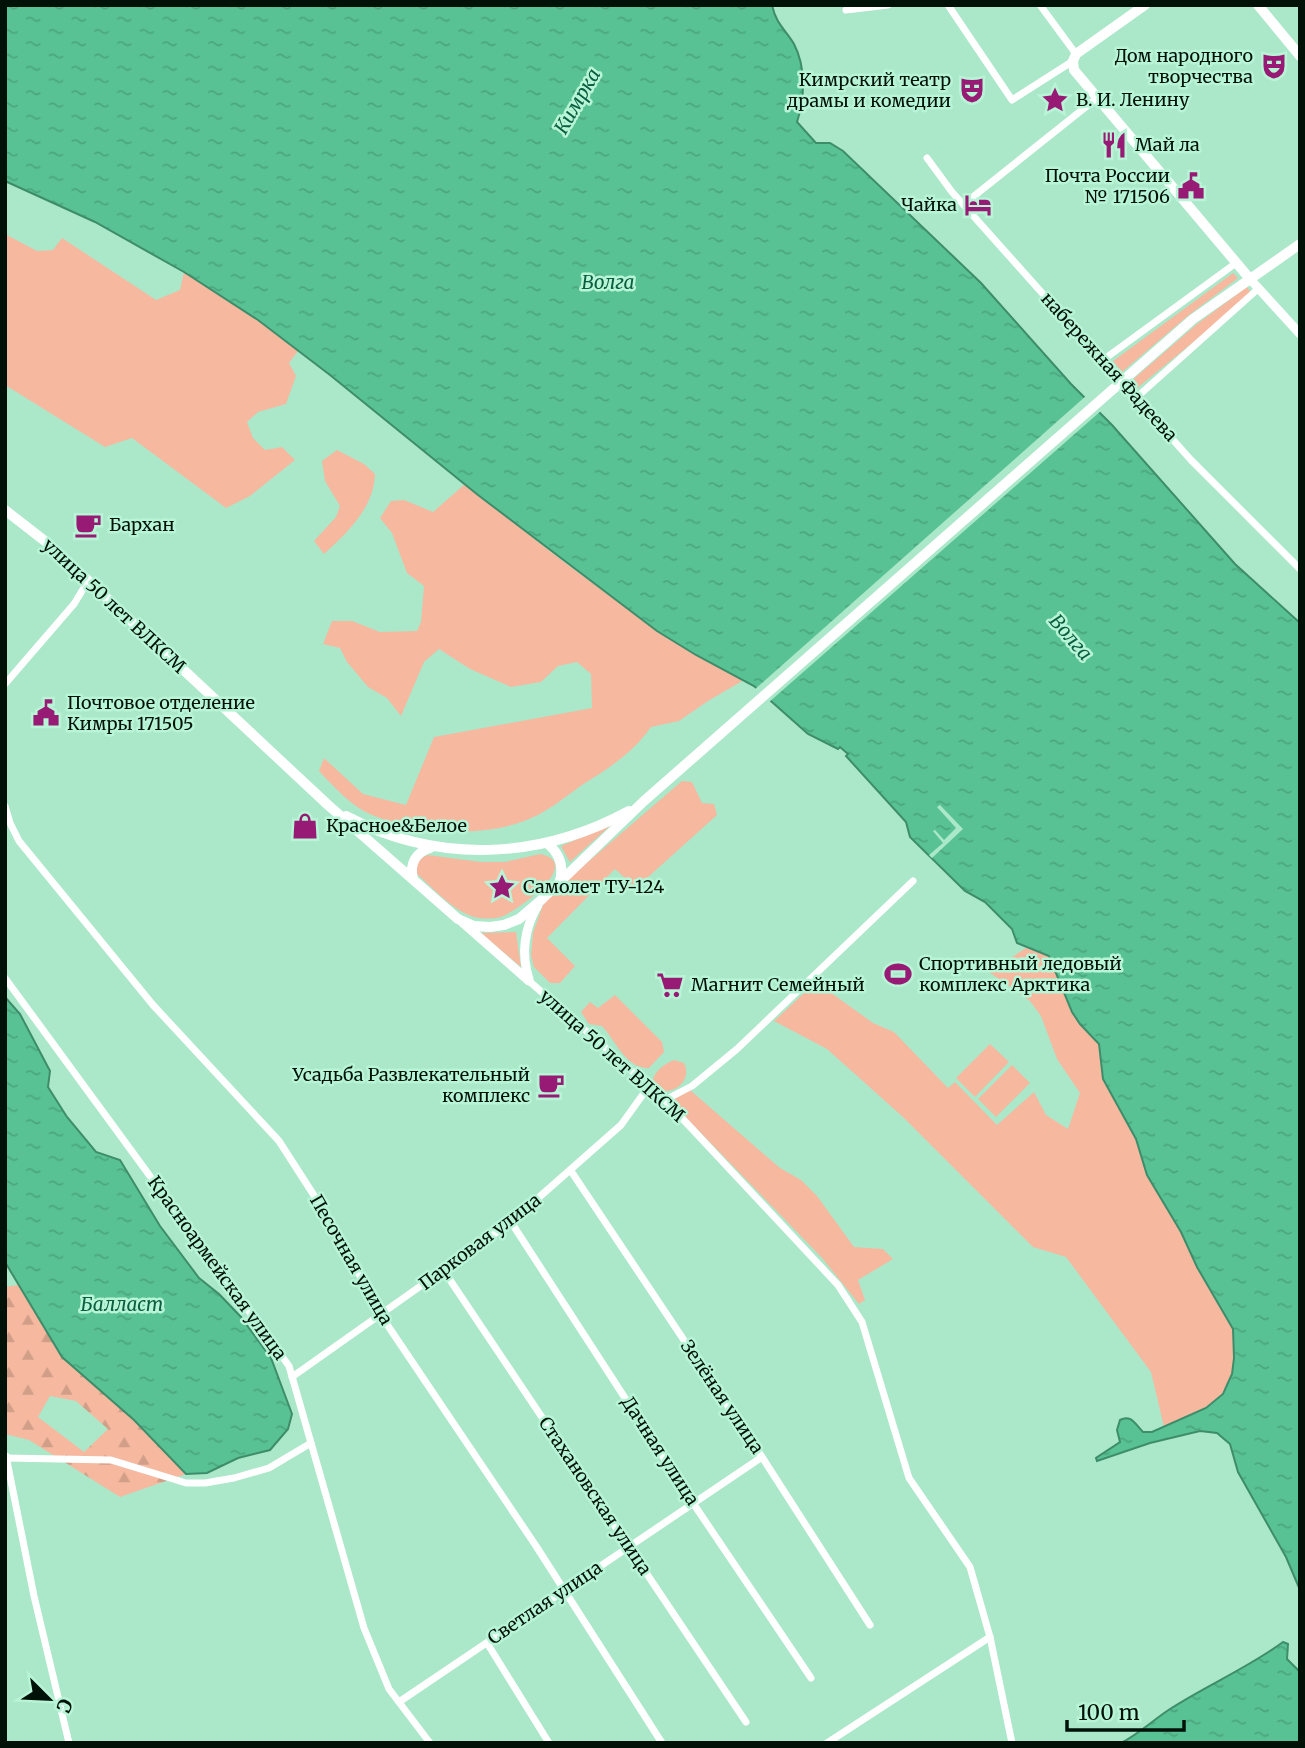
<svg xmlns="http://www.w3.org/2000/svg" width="1305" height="1748" font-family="Merriweather,serif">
<defs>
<pattern id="forest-firs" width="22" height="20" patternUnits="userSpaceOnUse" patternTransform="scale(1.75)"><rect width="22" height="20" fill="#f6b9a0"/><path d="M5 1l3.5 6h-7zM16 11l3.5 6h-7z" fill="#d19e88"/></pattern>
<pattern id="water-ripples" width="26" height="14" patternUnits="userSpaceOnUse" patternTransform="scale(1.75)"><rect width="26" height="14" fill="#58c294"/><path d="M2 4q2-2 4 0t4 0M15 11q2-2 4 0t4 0" fill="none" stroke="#4ba67e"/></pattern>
</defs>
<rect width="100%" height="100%" fill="#abe7c9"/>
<g fill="#f6b9a0">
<polygon points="5,234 37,251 53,250 62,238 156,300 180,290 184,272 258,320 298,351 289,363 296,376 286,404 258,412 247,422 253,438 265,450 282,447 295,460 250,496 226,508 132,438 105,447 5,385"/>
<polygon points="1233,273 1238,278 1189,315 1122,372 1113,361"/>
<polygon points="1247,287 1252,294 1136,389 1130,382 1197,324"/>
<path d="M337 450 364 464 375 474C374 508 347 533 324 554L314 541 336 517 340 506 325 481 322 461Z"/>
<path d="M465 484C553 554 645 628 744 680L708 701 679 721 651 727C633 753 609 768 582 785 568 795 553 807 538 815 491 839 420 835 372 815 352 807 334 787 319 771L324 758 363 794 406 805 434 737 592 708 591 674 577 662 558 666 541 682 511 687 470 669 439 649 424 662 401 716 387 698 368 687 347 662 340 648 323 644 332 621H352L380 632 417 631 421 622 424 586 407 573 392 533 380 518 391 501 404 500 433 512Z"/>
<polygon points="682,781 692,782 702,803 714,804 717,815 636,888 615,869 547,938 575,966 560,983 550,983 534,967 531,956 533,933 543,905 560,886"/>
<polygon points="611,825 570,862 561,846"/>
<path d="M540 854C585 863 517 911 501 917 492 919 482 919 474 917 452 910 434 889 417 874 416 863 418 859 428 855L481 862H505Z"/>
<polygon points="516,932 521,967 481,933"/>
<polygon points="1026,948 1049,956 1072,1012 1080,1024 1099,1044 1103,1079 1136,1139 1143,1164 1181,1232 1197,1267 1233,1329 1234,1358 1232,1374 1223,1394 1206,1408 1164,1427 1151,1372 1066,1257 1033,1247 904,1118 827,1049 774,1021 816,982 873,1023 894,1032 948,1088 955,1082 997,1125 1034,1092 1046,1115 1068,1129 1080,1093 1057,1059 1041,1016 1030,1001 989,972"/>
<path d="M615 995 662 1042 664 1052 649 1068C626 1069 616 1041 602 1026L589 1024 581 1012 590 1002 598 1008Z"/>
<polygon points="990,1044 1009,1062 975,1097 956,1078"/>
<path d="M674 1060 684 1063C694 1083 668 1099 652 1087 651 1074 662 1065 674 1060Z"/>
<polygon points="1012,1065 1030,1083 996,1117 978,1099"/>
<polygon points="690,1090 780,1168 801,1180 817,1196 854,1247 883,1249 893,1259 858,1280 865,1300 859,1304 822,1258 670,1101"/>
</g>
<path fill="url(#forest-firs)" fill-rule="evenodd" d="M18 1285 62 1357 134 1420 186 1474 120 1497 29 1440 5 1434V1287ZM50 1396 76 1401 108 1429 84 1452 38 1417Z"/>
<g fill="url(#water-ripples)" stroke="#3e8d6a" stroke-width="2">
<path d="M5 5H772C776 24 785 29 794 44 806 67 805 98 797 122L816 143H830L843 151 981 283 1071 384 1112 425 1235 564 1300 623V1590L1286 1557 1238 1472 1230 1444 1217 1433 1200 1431 1150 1443 1097 1461 1096 1458 1120 1442 1117 1430 1120 1420C1131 1414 1135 1424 1143 1432H1152L1206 1408 1223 1394 1232 1374 1234 1358 1233 1329 1197 1267 1181 1232 1147 1175 1136 1139 1103 1079 1099 1044 1080 1024 1072 1012 1049 956 1017 943 1012 929 985 902 965 891 910 837 906 822 846 756 848 754 840 747 838 749 808 734 754 686 696 655 657 631 478 495 330 375 258 320 184 272 95 222 5 181Z"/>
<polygon points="5,997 20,1014 50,1071 48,1087 67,1117 96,1152 120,1160 160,1226 199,1278 219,1294 241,1317 271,1358 292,1414 288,1429 270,1450 238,1458 207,1473 186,1474 134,1420 62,1357 5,1262"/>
<path d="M1283 1642 1288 1644 1287 1659 1300 1672V1743H1121C1139 1734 1153 1720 1170 1709 1207 1685 1248 1668 1283 1642Z"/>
</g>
<g fill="#abe7c9">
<polygon points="1087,395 1102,410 768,703 754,690"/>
<polygon points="940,805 963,829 932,858 929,855 943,843 933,831 935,830 944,840 956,828 937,807"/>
</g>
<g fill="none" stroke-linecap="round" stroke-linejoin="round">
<g stroke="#fff" stroke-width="7">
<polyline points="948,5 1012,100 1073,61"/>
<polyline points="1040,5 1076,54"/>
<polyline points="846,10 888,5"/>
<polyline points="927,158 952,192 1191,460 1300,569"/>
<polyline points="964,204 1097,98"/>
<polyline points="1103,360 1236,263"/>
<polyline points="1137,397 1259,288"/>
<polyline points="5,684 74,604 88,581"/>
<polyline points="5,806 10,823 19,841 153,1005 279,1141 333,1225 380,1314 536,1546 662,1743"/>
<polyline points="5,978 289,1366 364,1628 389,1689 430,1743"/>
<polyline points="529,981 665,1100 838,1285 862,1322 909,1478 970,1567 990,1637 1012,1743"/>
<polyline points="665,1100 692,1086 737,1049 913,881"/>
<polyline points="571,1171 762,1457 870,1625"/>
<polyline points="511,1222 693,1503 811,1678"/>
<polyline points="444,1271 746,1722"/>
<polyline points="292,1377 511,1222 621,1125 649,1086"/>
<polyline points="6,1456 34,1596 69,1743"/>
<polyline points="6,1458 111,1460 186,1483 205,1483 234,1478 269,1468 311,1443"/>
<polyline points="487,1643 549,1743"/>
<polyline points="399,1702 762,1457"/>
<polyline points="827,1743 990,1637"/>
</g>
<g stroke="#fff" stroke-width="9">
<polyline points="1250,279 1300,334"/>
<polyline points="462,922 529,981"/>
<path d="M529 979C521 954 524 929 538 905"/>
</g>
<g stroke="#fff" stroke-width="10">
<polyline points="1145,5 1076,54 1073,61 1074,70 1250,279"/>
<polyline points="1258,5 1300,56"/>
<polyline points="5,510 50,545 328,805 458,919 474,926 490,927 504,925 519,919 540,901 644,801 1193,319 1300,244"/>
<path d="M346 816C437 864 539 860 629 811"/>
<path d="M547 843C559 853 564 866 560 881"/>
<path d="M413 879C409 864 416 852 430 848"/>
</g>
</g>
<defs>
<g id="theatre-bare" transform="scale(2.1)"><path d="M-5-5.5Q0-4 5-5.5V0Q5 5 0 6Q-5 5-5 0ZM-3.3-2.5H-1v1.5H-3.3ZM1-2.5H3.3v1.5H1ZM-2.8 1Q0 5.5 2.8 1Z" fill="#971b74" stroke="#b8f4d6" stroke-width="2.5" paint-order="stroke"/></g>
<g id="sight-bare" transform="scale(2.1)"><path d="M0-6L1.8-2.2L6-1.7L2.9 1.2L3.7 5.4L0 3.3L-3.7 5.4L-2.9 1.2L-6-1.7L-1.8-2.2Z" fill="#971b74" stroke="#b8f4d6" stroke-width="2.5" paint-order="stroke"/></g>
<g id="restaurant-bare" transform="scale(2.1)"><path d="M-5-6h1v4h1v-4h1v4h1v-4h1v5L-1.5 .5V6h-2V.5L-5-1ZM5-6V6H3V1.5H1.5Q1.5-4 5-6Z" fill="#971b74" stroke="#b8f4d6" stroke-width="2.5" paint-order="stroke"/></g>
<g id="civic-bare" transform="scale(2.1)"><path d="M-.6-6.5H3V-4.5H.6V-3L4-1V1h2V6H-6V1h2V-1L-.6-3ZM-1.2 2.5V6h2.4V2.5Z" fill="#971b74" stroke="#b8f4d6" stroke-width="2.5" paint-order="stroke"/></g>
<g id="hotel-bare" transform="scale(2.1)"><path d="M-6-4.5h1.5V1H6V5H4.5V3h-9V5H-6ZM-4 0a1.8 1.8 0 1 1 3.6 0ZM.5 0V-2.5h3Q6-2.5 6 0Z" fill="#971b74" stroke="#b8f4d6" stroke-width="2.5" paint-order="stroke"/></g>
<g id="cafe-bare" transform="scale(2.1)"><path d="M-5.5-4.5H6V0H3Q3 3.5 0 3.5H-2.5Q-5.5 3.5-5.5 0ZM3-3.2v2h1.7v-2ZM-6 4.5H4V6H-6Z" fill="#971b74" stroke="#b8f4d6" stroke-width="2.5" paint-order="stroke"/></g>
<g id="shop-bare" transform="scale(2.1)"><path d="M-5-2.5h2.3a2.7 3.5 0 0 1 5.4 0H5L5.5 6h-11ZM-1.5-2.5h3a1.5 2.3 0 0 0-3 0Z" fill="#971b74" stroke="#b8f4d6" stroke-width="2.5" paint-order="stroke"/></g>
<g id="stadium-bare" transform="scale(2.1)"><path d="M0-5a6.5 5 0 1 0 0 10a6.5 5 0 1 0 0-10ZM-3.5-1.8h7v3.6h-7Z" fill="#971b74" stroke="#b8f4d6" stroke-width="2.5" paint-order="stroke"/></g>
<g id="supermarket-bare" transform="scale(2.1)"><path d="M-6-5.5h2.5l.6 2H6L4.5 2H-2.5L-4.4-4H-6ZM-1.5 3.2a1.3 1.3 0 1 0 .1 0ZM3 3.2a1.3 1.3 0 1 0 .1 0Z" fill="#971b74" stroke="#b8f4d6" stroke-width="2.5" paint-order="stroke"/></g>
</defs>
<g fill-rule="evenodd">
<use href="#theatre-bare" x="1274" y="66"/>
<use href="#theatre-bare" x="972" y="90"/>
<use href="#sight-bare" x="1055" y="100"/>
<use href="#restaurant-bare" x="1114" y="145"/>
<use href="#civic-bare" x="1191" y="186"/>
<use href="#hotel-bare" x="978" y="205"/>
<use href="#cafe-bare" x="88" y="525"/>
<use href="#civic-bare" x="46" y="713"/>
<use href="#shop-bare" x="305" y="826"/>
<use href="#sight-bare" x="502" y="887"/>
<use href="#stadium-bare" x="898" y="974"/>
<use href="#supermarket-bare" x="670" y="985"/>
<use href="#cafe-bare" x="551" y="1085"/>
</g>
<g text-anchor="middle" stroke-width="5" stroke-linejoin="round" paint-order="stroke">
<g font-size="18" fill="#001208" stroke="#b8f4d6" text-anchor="start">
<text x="1253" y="62" text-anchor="end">Дом народного<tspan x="1253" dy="21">творчества</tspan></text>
<text x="951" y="86" text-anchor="end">Кимрский театр<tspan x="951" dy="21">драмы и комедии</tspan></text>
<text x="1076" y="106">В. И. Ленину</text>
<text x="1135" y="151">Май ла</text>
<text x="1170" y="182" text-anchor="end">Почта России<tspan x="1170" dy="21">№ 171506</tspan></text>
<text x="957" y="211" text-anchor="end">Чайка</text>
<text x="109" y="531">Бархан</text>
<text x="67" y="709">Почтовое отделение<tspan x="67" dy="21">Кимры 171505</tspan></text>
<text x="326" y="832">Красное&amp;Белое</text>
<text x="523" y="893">Самолет ТУ-124</text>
<text x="919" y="970">Спортивный ледовый<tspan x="919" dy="21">комплекс Арктика</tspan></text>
<text x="691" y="991">Магнит Семейный</text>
<text x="530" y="1081" text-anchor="end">Усадьба Развлекательный<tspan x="530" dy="21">комплекс</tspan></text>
</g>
<g font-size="18" fill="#001208" stroke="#b8f4d6">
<text transform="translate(1109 367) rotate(48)" y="6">набережная Фадеева</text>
<text transform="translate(114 606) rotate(43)" y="6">улица 50 лет ВЛКСМ</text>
<text transform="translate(612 1056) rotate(42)" y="6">улица 50 лет ВЛКСМ</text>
<text transform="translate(480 1242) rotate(-37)" y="6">Парковая улица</text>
<text transform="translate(351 1260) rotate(60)" y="6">Песочная улица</text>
<text transform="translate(217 1268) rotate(54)" y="6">Красноармейская улица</text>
<text transform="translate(722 1397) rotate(56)" y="6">Зелёная улица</text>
<text transform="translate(660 1451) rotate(57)" y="6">Дачная улица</text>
<text transform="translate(595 1496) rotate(56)" y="6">Стахановская улица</text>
<text transform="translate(545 1603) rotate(-34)" y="6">Светлая улица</text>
</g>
<g font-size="19" font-style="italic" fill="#095e40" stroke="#b8f4d6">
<text transform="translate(577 101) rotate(-60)" y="7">Кимрка</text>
<text x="608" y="289">Волга</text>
<text transform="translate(1071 637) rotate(49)" y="7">Волга</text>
<text x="122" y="1311">Балласт</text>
</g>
</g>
<rect width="1305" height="1748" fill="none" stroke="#001208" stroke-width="14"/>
<g transform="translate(49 1699) rotate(114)" stroke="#b8f4d6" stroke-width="5" paint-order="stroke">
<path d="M0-5L12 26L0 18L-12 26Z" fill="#001208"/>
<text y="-10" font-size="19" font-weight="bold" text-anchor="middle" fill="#001208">С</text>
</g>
<path d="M1067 1720v10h117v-10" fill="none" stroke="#001208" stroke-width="3.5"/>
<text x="1078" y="1720" font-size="21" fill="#001208" stroke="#b8f4d6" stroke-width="5" paint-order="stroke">100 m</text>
</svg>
